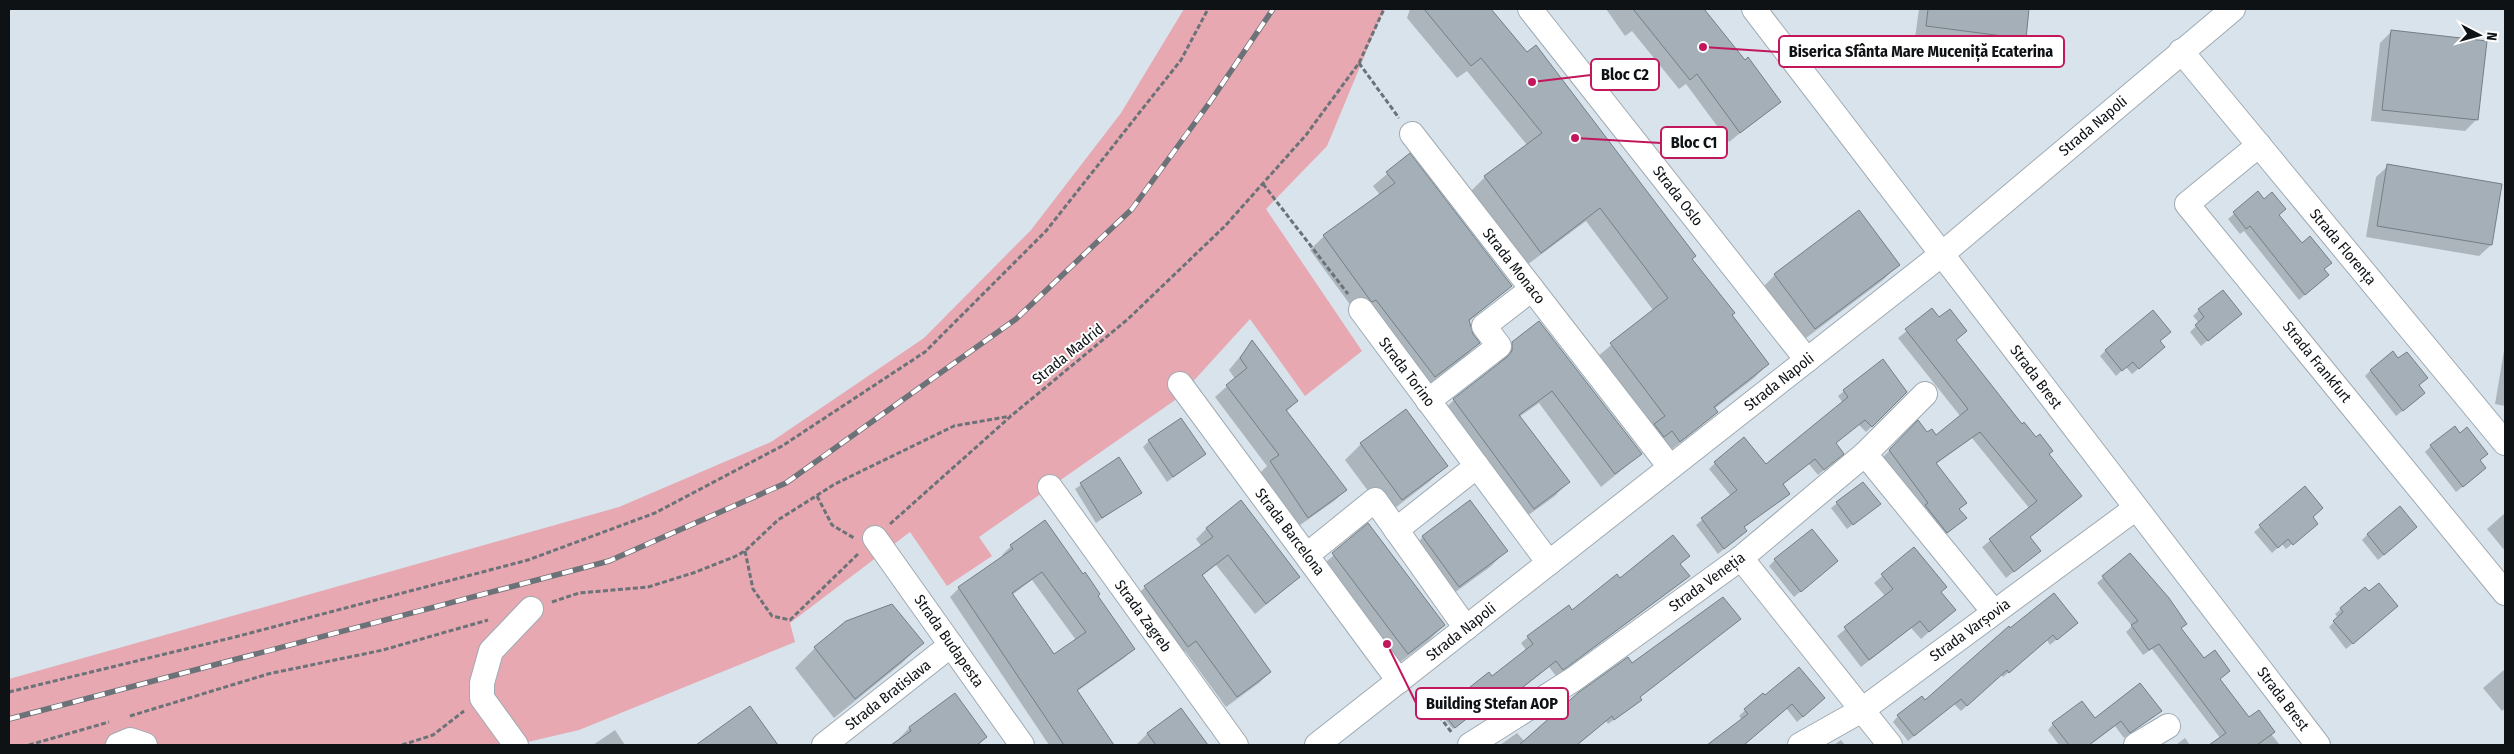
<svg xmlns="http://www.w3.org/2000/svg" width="2514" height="754" font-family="'Fira Sans Condensed',sans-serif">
<rect width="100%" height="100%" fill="#d8e3ec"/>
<polygon fill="#e7a8b1" points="1184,9 1384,9 1327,146 1266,209 1362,351 1305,396 1250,319 1178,398 979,537 992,556 947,586 910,532 790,623 795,642 579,730 515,745 9,745 9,679 619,507 771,442 924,338 1031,230 1121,113"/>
<g fill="#0003" fill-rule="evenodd">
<polygon points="1410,9 1489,9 1691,259 1768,364 1754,378 1714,409 1716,412 1702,425 1666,454 1597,357 1653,310 1586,221 1527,265 1471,191 1485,177 1527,145 1467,71 1457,78 1407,18"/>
<polygon points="1606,9 1689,9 1697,20 1779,102 1729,142 1686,84 1679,89 1632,31 1625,36"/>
<polygon points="1919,9 2028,9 2024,38 2013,50 1915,38"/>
<polygon points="2391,32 2485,42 2476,120 2465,131 2371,121 2380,43"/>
<polygon points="1409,155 1511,286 1468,322 1472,334 1478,343 1465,357 1421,390 1357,314 1310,250 1324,236 1380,195 1373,186"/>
<polygon points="2388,166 2501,185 2491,245 2479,256 2366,237 2376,177"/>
<polygon points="2258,193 2322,270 2321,281 2299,300 2244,231 2240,234 2228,219"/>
<polygon points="1859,211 1899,264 1883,280 1798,344 1759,291 1775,275"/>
<polygon points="1932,310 1939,319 1966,331 1955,341 2080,496 2029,538 2039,551 2006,578 1982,547 2030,509 1972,438 1936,464 1966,502 1958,510 1957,525 1939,539 1882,458 1918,422 1927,434 1936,436 1961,417 1898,338"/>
<polygon points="2199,310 2234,319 2201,346 2190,332 2199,323 2193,316"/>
<polygon points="2159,341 2158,353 2132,374 2126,367 2116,376 2100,356 2106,350"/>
<polygon points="1252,342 1297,401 1286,412 1346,490 1334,501 1296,528 1259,474 1267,466 1215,397 1235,379 1229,370"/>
<polygon points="1513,343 1641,454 1601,487 1539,403 1519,417 1568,482 1555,496 1520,521 1440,413 1454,400 1499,365 1499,356"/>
<polygon points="2505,345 2505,406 2495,404"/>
<polygon points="2371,370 2418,386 2418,399 2396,416 2365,376"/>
<polygon points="1844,391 1906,392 1866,432 1858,424 1834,444 1837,459 1818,475 1809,464 1782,485 1789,494 1743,528 1745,531 1718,554 1696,525 1731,496 1709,469 1715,463 1765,466 1843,403 1838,396"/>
<polygon points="1406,411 1446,466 1430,481 1386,515 1345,460 1361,444"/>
<polygon points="1149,441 1204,454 1167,482 1143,447"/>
<polygon points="2431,446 2479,460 2479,474 2456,492 2425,452"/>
<polygon points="1119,459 1140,492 1096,523 1075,489"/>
<polygon points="1863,483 1879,504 1847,529 1831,508"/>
<polygon points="2305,488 2311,518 2310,529 2286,549 2282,544 2272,553 2254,532"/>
<polygon points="2505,513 2505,551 2487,529"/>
<polygon points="1368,525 1444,625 1428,641 1391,669 1317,570"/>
<polygon points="1207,528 1299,577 1255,614 1216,565 1202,576 1270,672 1259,683 1226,707 1185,651 1176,657 1134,598 1145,587 1202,547 1196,539"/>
<polygon points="2410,533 2378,560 2362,540 2368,534"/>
<polygon points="1423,537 1506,551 1490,567 1443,601 1407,552"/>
<path d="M1011 546 1096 596 1133 649 1124 658 1076 692 1112 745H1049L950 597 959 588 1004 557 1002 555ZM1032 580 1076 640 1053 656 1012 595Z"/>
<polygon points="1914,549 1940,592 1946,617 1921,639 1911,628 1861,667 1837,636 1885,596 1874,583"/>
<polygon points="2129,555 2180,628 2249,719 2271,734 2280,745 2212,745 2221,739 2152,649 2143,655 2126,632 2132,626 2097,583"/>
<polygon points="1688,556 1679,565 1682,582 1556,676 1549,667 1502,704 1496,696 1453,729 1440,714 1492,678 1526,650 1521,643 1528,637 1572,612 1619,579"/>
<polygon points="1775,560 1837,561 1794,597 1769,566"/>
<polygon points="2365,588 2391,612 2346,649 2329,627 2338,618 2335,614"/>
<polygon points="847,622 922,643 902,663 834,718 795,668 815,648"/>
<polygon points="2070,628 2050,645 2047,640 2003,677 2001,675 1961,711 1954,704 1908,741 1893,722 1898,716 1925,702 2010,630"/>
<polygon points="2505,669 2505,708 2502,711 2483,688"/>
<polygon points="1762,694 1765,697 1818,704 1797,722 1786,708 1746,743 1747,745 1709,745 1742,720 1739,716"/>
<polygon points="955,695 986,737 978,745 893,745 909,728"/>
<polygon points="1639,697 1641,700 1635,705 1608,724 1606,721 1576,745 1500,745 1517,733 1525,742"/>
<polygon points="750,708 776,745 698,745"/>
<polygon points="1181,710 1206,745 1136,745 1147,734"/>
<polygon points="2160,711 2124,738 2115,726 2090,745 2059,745 2048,730 2053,724"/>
<polygon points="615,730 625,745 593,745"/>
<polygon points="2185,738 2190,745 2176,745"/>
<polygon points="1841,740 1845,745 1834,745"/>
</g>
<g fill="#a4afb7" stroke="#737e85" fill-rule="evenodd">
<polygon points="1424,9 1491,9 1527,52 1536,45 1696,256 1692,259 1735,313 1732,315 1769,364 1714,407 1718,412 1680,442 1672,431 1664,437 1654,424 1665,416 1610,343 1668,298 1600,208 1541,253 1484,176 1542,133 1481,58 1471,66"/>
<polygon points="1633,9 1704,9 1745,60 1748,57 1781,102 1740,133 1697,74 1690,80"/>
<polygon points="1928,9 2029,9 2026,39 1926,26"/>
<polygon points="2391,30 2487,41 2478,120 2382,110"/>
<polygon points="1410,153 1512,286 1469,320 1473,334 1480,343 1435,377 1376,300 1372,302 1370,300 1323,235 1395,183 1386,172"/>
<polygon points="2387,164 2502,184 2492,245 2377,226"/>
<polygon points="2258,191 2264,199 2272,192 2286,209 2279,215 2302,243 2310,236 2332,263 2324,269 2329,275 2305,295 2250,226 2246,229 2233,212"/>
<polygon points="1859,210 1900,265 1815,329 1774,274"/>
<polygon points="2223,290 2242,314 2208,341 2195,325 2204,317 2198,309"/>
<polygon points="1932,308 1939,317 1950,309 1967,331 1956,340 2022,424 2024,422 2036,437 2040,434 2053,451 2049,454 2082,496 2030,537 2041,551 2014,572 1989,539 2037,501 1980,432 1936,463 1967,503 1959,509 1967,518 1947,533 1925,505 1928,503 1889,450 1918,420 1927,432 1932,429 1936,435 1968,409 1905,329"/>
<polygon points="2153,310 2171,332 2160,341 2165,347 2139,369 2133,362 2122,371 2105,350"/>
<polygon points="1539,321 1642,454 1615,474 1552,391 1519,415 1570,482 1534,509 1453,399 1507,357 1512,351 1512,342"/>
<polygon points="1252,340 1298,401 1286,410 1347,490 1308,518 1270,461 1279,455 1226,385 1247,368 1240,358"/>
<polygon points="2393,351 2398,358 2407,352 2428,378 2419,385 2425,393 2403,411 2370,370"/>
<polygon points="1883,359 1907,392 1872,427 1865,420 1836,443 1844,454 1824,470 1815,459 1783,484 1790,494 1744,527 1747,531 1724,549 1701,518 1737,490 1714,462 1744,437 1766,464 1848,397 1843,390"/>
<polygon points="1406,409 1448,466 1402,500 1360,443"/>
<polygon points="1181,418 1206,454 1173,477 1148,440"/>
<polygon points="2455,426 2460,433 2467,427 2488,454 2480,460 2486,468 2463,487 2430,445"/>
<polygon points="1119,457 1142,493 1102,518 1080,483"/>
<polygon points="1863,482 1881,504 1853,525 1836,502"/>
<polygon points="2305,486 2323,508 2313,517 2318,524 2293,545 2288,539 2278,548 2259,525"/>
<polygon points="1241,500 1300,577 1266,604 1228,555 1202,575 1271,672 1237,697 1196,641 1188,647 1144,586 1213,537 1206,528"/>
<polygon points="1470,500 1508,551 1459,587 1422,536"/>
<polygon points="2400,506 2417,527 2384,555 2367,534"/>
<path d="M1045 520 1083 574 1085 572 1100 594 1098 596 1135 649 1077 690 1114 745H1064L958 587 1013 549 1010 545ZM1042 572 1086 632 1054 654 1012 593Z"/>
<polygon points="1368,523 1445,625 1408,654 1332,553"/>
<polygon points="1812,529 1838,561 1801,592 1774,559"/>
<polygon points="1673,535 1690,556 1680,564 1690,576 1566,668 1563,670 1556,661 1509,698 1503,690 1455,728 1441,710 1489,672 1492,676 1533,644 1527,636 1569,605 1572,610 1617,574 1620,578"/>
<polygon points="1914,547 1947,587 1941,592 1956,610 1929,632 1920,621 1869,660 1844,627 1893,589 1881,574"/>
<polygon points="2130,553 2169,598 2187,624 2181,628 2204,658 2215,650 2230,671 2220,679 2249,717 2259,710 2275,732 2257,745 2209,745 2226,733 2159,644 2149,650 2131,625 2138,621 2102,576"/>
<polygon points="2379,583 2398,606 2353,644 2333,621 2343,612 2340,608 2365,587 2369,591"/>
<polygon points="2054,593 2078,623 2057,640 2053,635 2009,673 2007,670 1967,706 1961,699 1914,736 1897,715 1922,696 1925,700 2009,626 2010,628"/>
<polygon points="1723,597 1741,619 1640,697 1642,700 1614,720 1612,716 1577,745 1519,745 1579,692 1628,657 1632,663"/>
<polygon points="892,604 924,643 855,699 814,647 846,621"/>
<polygon points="1799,667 1825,698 1803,717 1792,704 1744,745 1707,745 1748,714 1744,709 1763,693 1765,695"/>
<polygon points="2140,683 2162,711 2130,733 2121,721 2089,745 2069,745 2052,723 2082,701 2095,718"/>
<polygon points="955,693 987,737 977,745 891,745 911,731 909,727"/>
<polygon points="750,706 778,745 696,745"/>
<polygon points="1181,708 1208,745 1156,745 1147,733"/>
</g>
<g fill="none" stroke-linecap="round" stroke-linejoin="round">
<g stroke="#9faab2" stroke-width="26">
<g id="minor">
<polyline points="1530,9 1807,360"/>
<polyline points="1754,9 2318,745"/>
<polyline points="2181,51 2505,443"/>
<polyline points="1412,134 1670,467"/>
<polyline points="2259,145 2187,204 2505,593"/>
<polyline points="1361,310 1549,563"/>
<polyline points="1180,384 1399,681"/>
<polyline points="1428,401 1499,346 1484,326 1532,289"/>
<polyline points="1865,454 1994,612"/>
<polyline points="1050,487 1236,745"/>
<polyline points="1396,530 1477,466"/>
<polyline points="875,538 1022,745"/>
<polyline points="1307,555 1375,500 1466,628"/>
<polyline points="1741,558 1890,745"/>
<polyline points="118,745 130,740 145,745"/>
<polyline points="516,745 482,698 482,683 491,651 531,609"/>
<polyline points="824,745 951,645"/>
<polyline points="1317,745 1942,254 2233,9"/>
<polyline points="1470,745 1574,679 1741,558 1865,454 1925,394"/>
<polyline points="1800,745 1862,710 2136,508"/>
<polyline points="2136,745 2168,726"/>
</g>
</g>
<g stroke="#6b7278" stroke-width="3" stroke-dasharray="5 2.5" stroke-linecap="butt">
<polyline points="1359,63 1399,118"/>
<polyline points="1263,184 1348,294"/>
<polyline points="817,496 832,525 854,538"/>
<polyline points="890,524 1011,416 1128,319 1225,226 1306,135 1359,63 1384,9"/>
<polyline points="745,551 753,589 772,616 790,620 858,554"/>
<polyline points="552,602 579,593 648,587 693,573 734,557 745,551 778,520 835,484 954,426 1011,416"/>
<polyline points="9,692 235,637 528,560 655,513 782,446 925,352 1046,231 1181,60 1208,9"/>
<polyline points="1421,692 1452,733"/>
<polyline points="130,716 268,674 383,650 488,620"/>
<polyline points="29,745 109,722"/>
<polyline points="402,745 433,735 464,711"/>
</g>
<use href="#minor" stroke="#fff" stroke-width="24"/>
<g stroke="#6b7278" stroke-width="5.5">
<polyline id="rail" points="9,719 609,561 786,483 1016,319 1132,209 1210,102 1273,9"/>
</g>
<use href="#rail" stroke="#fff" stroke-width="4" stroke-dasharray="11" stroke-linecap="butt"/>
</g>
<g text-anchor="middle" stroke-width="4" stroke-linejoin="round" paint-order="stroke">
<g font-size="15" fill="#0e1215" stroke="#fff">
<text transform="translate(2093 126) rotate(-40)" y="5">Strada Napoli</text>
<text transform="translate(1678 196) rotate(52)" y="5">Strada Oslo</text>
<text transform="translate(2343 247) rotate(50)" y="5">Strada Florența</text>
<text transform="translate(1514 266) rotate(52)" y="5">Strada Monaco</text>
<text transform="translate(1068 354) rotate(-39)" y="5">Strada Madrid</text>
<text transform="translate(2317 362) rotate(51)" y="5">Strada Frankfurt</text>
<text transform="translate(1407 372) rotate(53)" y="5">Strada Torino</text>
<text transform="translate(2036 377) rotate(53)" y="5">Strada Brest</text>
<text transform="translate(1779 382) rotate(-38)" y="5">Strada Napoli</text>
<text transform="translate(1290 532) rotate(53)" y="5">Strada Barcelona</text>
<text transform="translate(1707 582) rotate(-36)" y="5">Strada Veneția</text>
<text transform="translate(1143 616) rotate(54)" y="5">Strada Zagreb</text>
<text transform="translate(1970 630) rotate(-36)" y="5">Strada Varșovia</text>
<text transform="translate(1461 632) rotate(-38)" y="5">Strada Napoli</text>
<text transform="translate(949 641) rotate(55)" y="5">Strada Budapesta</text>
<text transform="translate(888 695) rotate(-38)" y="5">Strada Bratislava</text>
<text transform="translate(2283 699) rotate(53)" y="5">Strada Brest</text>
</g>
</g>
<path fill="none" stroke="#c2185b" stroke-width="2" d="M1703 47L1779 52M1532 82L1591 75M1575 138L1661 143M1387 644L1416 703"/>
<g fill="#c2185b" stroke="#fff" stroke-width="2">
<circle cx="1703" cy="47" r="5"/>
<circle cx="1532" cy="82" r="5"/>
<circle cx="1575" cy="138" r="5"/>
<circle cx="1387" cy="644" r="5"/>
</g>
<g fill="#fff" stroke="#c2185b" stroke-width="2">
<rect x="1779" y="36" width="285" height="31" rx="5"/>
<rect x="1591" y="59" width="68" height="31" rx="5"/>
<rect x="1661" y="127" width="66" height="31" rx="5"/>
<rect x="1416" y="688" width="152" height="31" rx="5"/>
</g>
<g font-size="16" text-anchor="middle" font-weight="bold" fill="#0e1215">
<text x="1921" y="57">Biserica Sfânta Mare Muceniță Ecaterina</text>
<text x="1625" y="80">Bloc C2</text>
<text x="1694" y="148">Bloc C1</text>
<text x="1492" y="709">Building Stefan AOP</text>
</g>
<rect width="2514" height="754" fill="none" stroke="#0e1215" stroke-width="20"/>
<g transform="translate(2479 35) rotate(96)" stroke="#ffffff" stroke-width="4" paint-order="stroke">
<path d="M0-4L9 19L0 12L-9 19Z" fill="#0e1215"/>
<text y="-8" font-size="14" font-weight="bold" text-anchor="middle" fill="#0e1215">N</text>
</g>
</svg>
